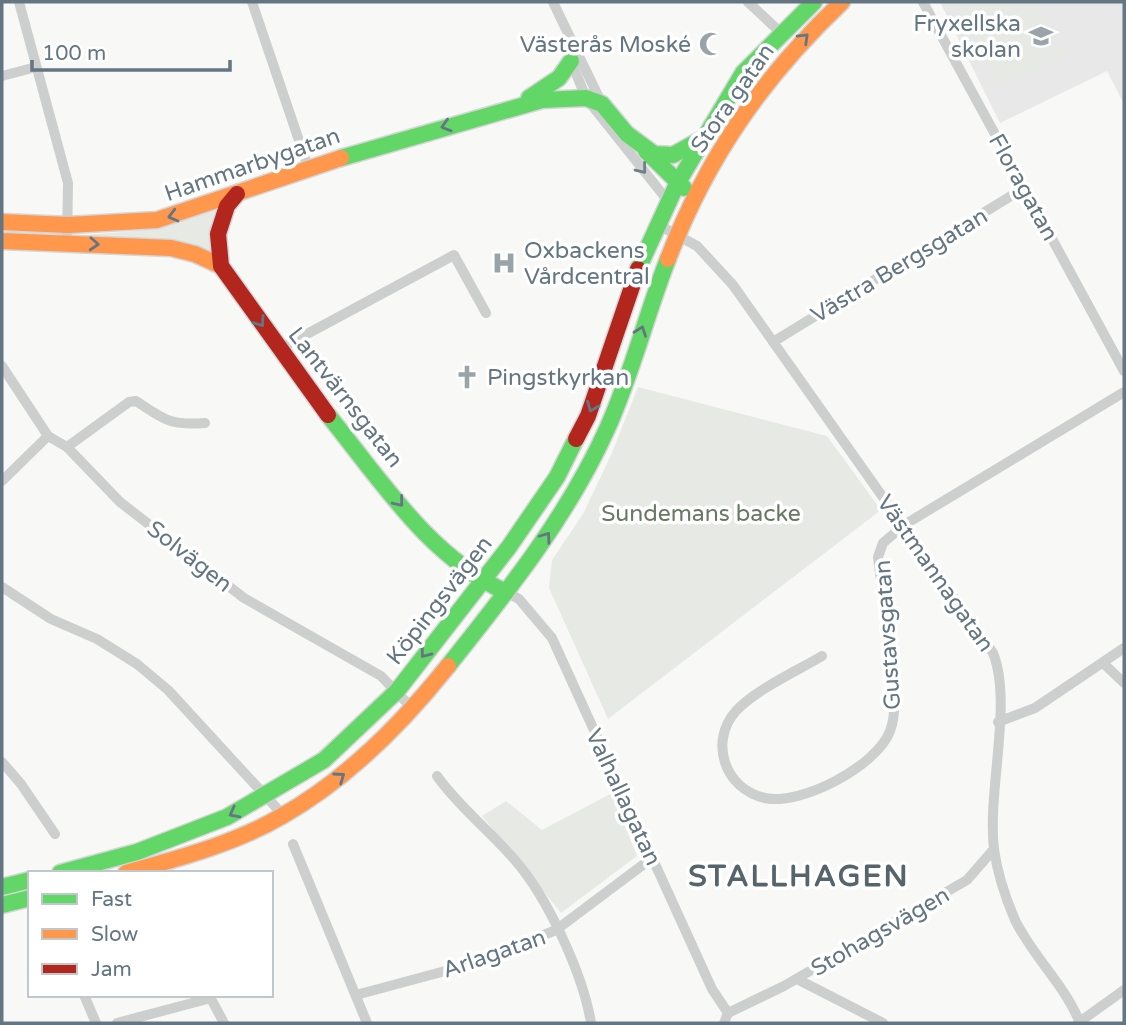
<svg xmlns="http://www.w3.org/2000/svg" width="1126" height="1025" font-family="'Varela Round',sans-serif">
<rect width="100%" height="100%" fill="#f8f8f7"/>
<polygon fill="#e7e8e7" points="940,2 1124,2 1124,104 1107,71 1000,123"/>
<g fill="#e7eae4">
<polygon points="955,2 1034,2 1064,54 999,86"/>
<polygon points="218,210 212,258 85,235 146,230"/>
<polygon points="638,387 827,436 881,510 608,719 549,588 552,560 583,514 611,455"/>
<polygon points="612,793 637,856 561,913 482,816 506,801 542,830"/>
</g>
<g fill="none" stroke-linecap="round" stroke-linejoin="round">
<g stroke="#d5d6d7" stroke-width="19">
<g id="fast">
<polyline points="529,98 559,78 571,61"/>
<polyline points="646,151 684,188"/>
<polyline points="341,158 542,100 586,98 602,104 627,134 654,154 673,155 698,141"/>
<polyline points="638,269 677,184 743,73 814,2"/>
<path d="M328 415C380 479 429 557 506 592"/>
<path d="M448 666C507 592 568 516 607 429 632 374 646 315 668 259"/>
<polyline points="60,873 137,852 227,817 324,760 397,691 509,547 557,477 576,439"/>
<polyline points="2,887 30,880"/>
<polyline points="2,905 30,898"/>
</g>
</g>
<g stroke="#d5d6d7" stroke-width="19">
<g id="slow">
<polyline points="2,222 68,225 157,220 341,158"/>
<polyline points="2,241 171,248 195,254 221,266"/>
<path d="M668 259C707 157 763 77 842 2"/>
<path d="M126 873C179 858 234 844 282 816 347 779 401 725 448 666"/>
</g>
</g>
<g stroke="#d5d6d7" stroke-width="19">
<g id="jam">
<polyline points="237,194 227,206 218,234 221,266 328,415"/>
<polyline points="576,439 588,416 638,269"/>
</g>
</g>
<g stroke="#cdcece" stroke-width="10">
<polyline points="19,2 68,183 67,243"/>
<polyline points="252,2 308,167"/>
<polyline points="553,2 602,104"/>
<polyline points="748,2 780,32"/>
<polyline points="923,2 1124,371"/>
<polyline points="572,40 571,61 586,98 668,201"/>
<polyline points="2,76 36,67"/>
<path d="M657 224 697 246 733 285 993 653C1013 702 987 792 994 849 997 871 1006 899 1015 920 1033 957 1065 985 1080 1023"/>
<polyline points="773,342 1024,188"/>
<polyline points="279,349 454,255 486,313"/>
<polyline points="2,366 48,436 67,447 120,502 244,598 381,676 412,708"/>
<path d="M67 447 129 402 136 401C164 419 169 426 205 423"/>
<polyline points="2,481 48,436"/>
<polyline points="2,587 51,619 97,639 137,664 168,690 283,815"/>
<polyline points="506,592 519,599 552,638 712,989 728,1013"/>
<path d="M822 656C797 671 755 690 736 711 709 741 724 789 765 798 801 806 877 766 890 731 904 697 882 598 878 557L883 543 904 525 1124 392"/>
<polyline points="1103,663 1124,683"/>
<polyline points="998,722 1035,708 1124,648"/>
<polyline points="2,762 21,784 55,834"/>
<path d="M437 776C459 807 489 830 514 859 547 896 583 974 591 1023"/>
<polyline points="293,844 367,1023"/>
<polyline points="797,979 883,1023"/>
<polyline points="84,995 96,1023"/>
<polyline points="209,995 224,1023"/>
<polyline points="356,995 475,963 556,930 652,858"/>
<polyline points="117,1023 211,998"/>
<polyline points="724,1023 728,1013 784,986 967,880 994,849"/>
<polyline points="1078,1023 1124,990"/>
</g>
<use href="#fast" stroke="#63d668" stroke-width="16"/>
<use href="#slow" stroke="#ff974d" stroke-width="16"/>
<use href="#jam" stroke="#b3261e" stroke-width="16"/>
</g>
<defs><path id="oneway-chevron" d="M-2-3.5L2.5 0L-2 3.5" fill="none" stroke-width="1.6" stroke-linecap="round" stroke-linejoin="round" transform="scale(1.75)"/></defs>
<g stroke="#647681">
<use href="#oneway-chevron" transform="translate(804 38) rotate(-44)"/>
<use href="#oneway-chevron" transform="translate(446 126) rotate(163)"/>
<use href="#oneway-chevron" transform="translate(173 216) rotate(165)"/>
<use href="#oneway-chevron" transform="translate(94 244) rotate(3)"/>
<use href="#oneway-chevron" transform="translate(260 322) rotate(55)"/>
<use href="#oneway-chevron" transform="translate(641 331) rotate(-70)"/>
<use href="#oneway-chevron" transform="translate(592 407) rotate(112)"/>
<use href="#oneway-chevron" transform="translate(399 502) rotate(51)"/>
<use href="#oneway-chevron" transform="translate(546 537) rotate(-54)"/>
<use href="#oneway-chevron" transform="translate(425 653) rotate(127)"/>
<use href="#oneway-chevron" transform="translate(340 777) rotate(-35)"/>
<use href="#oneway-chevron" transform="translate(234 813) rotate(152)"/>
</g>
<use stroke="#6e7f89" href="#oneway-chevron" transform="translate(642 169) rotate(51)"/>
<defs>
<g id="school-bare" transform="scale(1.89)"><path d="M0-5L7-2L0 1L-7-2ZM-4 1L0 2.5L4 1V4Q0 6-4 4Z" fill="#98a4aa" stroke="#fff" stroke-width="2.5" paint-order="stroke"/></g>
<g id="mosque-bare" transform="scale(1.89)"><path d="M3.5-4.9A6 6 0 1 0 3.5 4.9A5 5 0 1 1 3.5-4.9Z" fill="#98a4aa" stroke="#fff" stroke-width="2.5" paint-order="stroke"/></g>
<g id="hospital-bare" transform="scale(1.89)"><path d="M-5-5h3v3.5h4V-5h3V5h-3V1.5h-4V5h-3Z" fill="#98a4aa" stroke="#fff" stroke-width="2.5" paint-order="stroke"/></g>
<g id="church-bare" transform="scale(1.89)"><path d="M-1.2-6h2.4v3.5h3.3v2.4h-3.3V6h-2.4V-.1h-3.3v-2.4h3.3Z" fill="#98a4aa" stroke="#fff" stroke-width="2.5" paint-order="stroke"/></g>
</defs>
<g fill-rule="evenodd">
<use href="#school-bare" x="1041" y="36"/>
<use href="#mosque-bare" x="711" y="44"/>
<use href="#hospital-bare" x="504" y="263"/>
<use href="#church-bare" x="467" y="377"/>
</g>
<g text-anchor="middle" stroke-width="7" stroke-linejoin="round" paint-order="stroke">
<g font-size="23" fill="#647681" stroke="#fff" text-anchor="end">
<text x="1021" y="31">Fryxellska<tspan x="1021" dy="26">skolan</tspan></text>
<text x="691" y="52">Västerås Moské</text>
<text x="524" y="258" text-anchor="start">Oxbackens<tspan x="524" dy="26">Vårdcentral</tspan></text>
<text x="487" y="385" text-anchor="start">Pingstkyrkan</text>
</g>
<g font-size="23" fill="#647681" stroke="#fff">
<text transform="translate(732 98) rotate(-55)" y="8">Stora gatan</text>
<text transform="translate(252 164) rotate(-19)" y="8">Hammarbygatan</text>
<text transform="translate(1024 187) rotate(61)" y="8">Floragatan</text>
<text transform="translate(899 265) rotate(-31)" y="8">Västra Bergsgatan</text>
<text transform="translate(346 397) rotate(52)" y="8">Lantvärnsgatan</text>
<text transform="translate(190 556) rotate(38)" y="8">Solvägen</text>
<text transform="translate(936 573) rotate(55)" y="8">Västmannagatan</text>
<text transform="translate(439 600) rotate(-52)" y="8">Köpingsvägen</text>
<text transform="translate(887 635) rotate(-94)" y="8">Gustavsgatan</text>
<text transform="translate(624 797) rotate(65)" y="8">Valhallagatan</text>
<text transform="translate(880 931) rotate(-30)" y="8">Stohagsvägen</text>
<text transform="translate(494 953) rotate(-19)" y="8">Arlagatan</text>
</g>
<g font-size="23" fill="#687963" stroke="#fff">
<text x="701" y="521">Sundemans backe</text>
</g>
<g font-size="30" font-weight="bold" letter-spacing="2" fill="#56646c" stroke="#fff">
<text x="799" y="886">STALLHAGEN</text>
</g>
</g>
<rect width="1126" height="1025" fill="none" stroke="#647681" stroke-width="7"/>
<rect x="28" y="871" width="245" height="126" fill="#ffffff" stroke="#c1c8cd" stroke-width="2"/>
<rect x="42" y="894" width="35" height="10" fill="#63d668" stroke="#c1c8cd" stroke-width="2"/>
<text x="91" y="906" font-size="21" fill="#647681">Fast</text>
<rect x="42" y="929" width="35" height="10" fill="#ff974d" stroke="#c1c8cd" stroke-width="2"/>
<text x="91" y="941" font-size="21" fill="#647681">Slow</text>
<rect x="42" y="964" width="35" height="10" fill="#b3261e" stroke="#c1c8cd" stroke-width="2"/>
<text x="91" y="976" font-size="21" fill="#647681">Jam</text>
<path d="M32 60v10h198v-10" fill="none" stroke="#647681" stroke-width="3.5"/>
<text x="42" y="60" font-size="21" fill="#647681" stroke="#ffffff" stroke-width="5" paint-order="stroke">100 m</text>
</svg>
